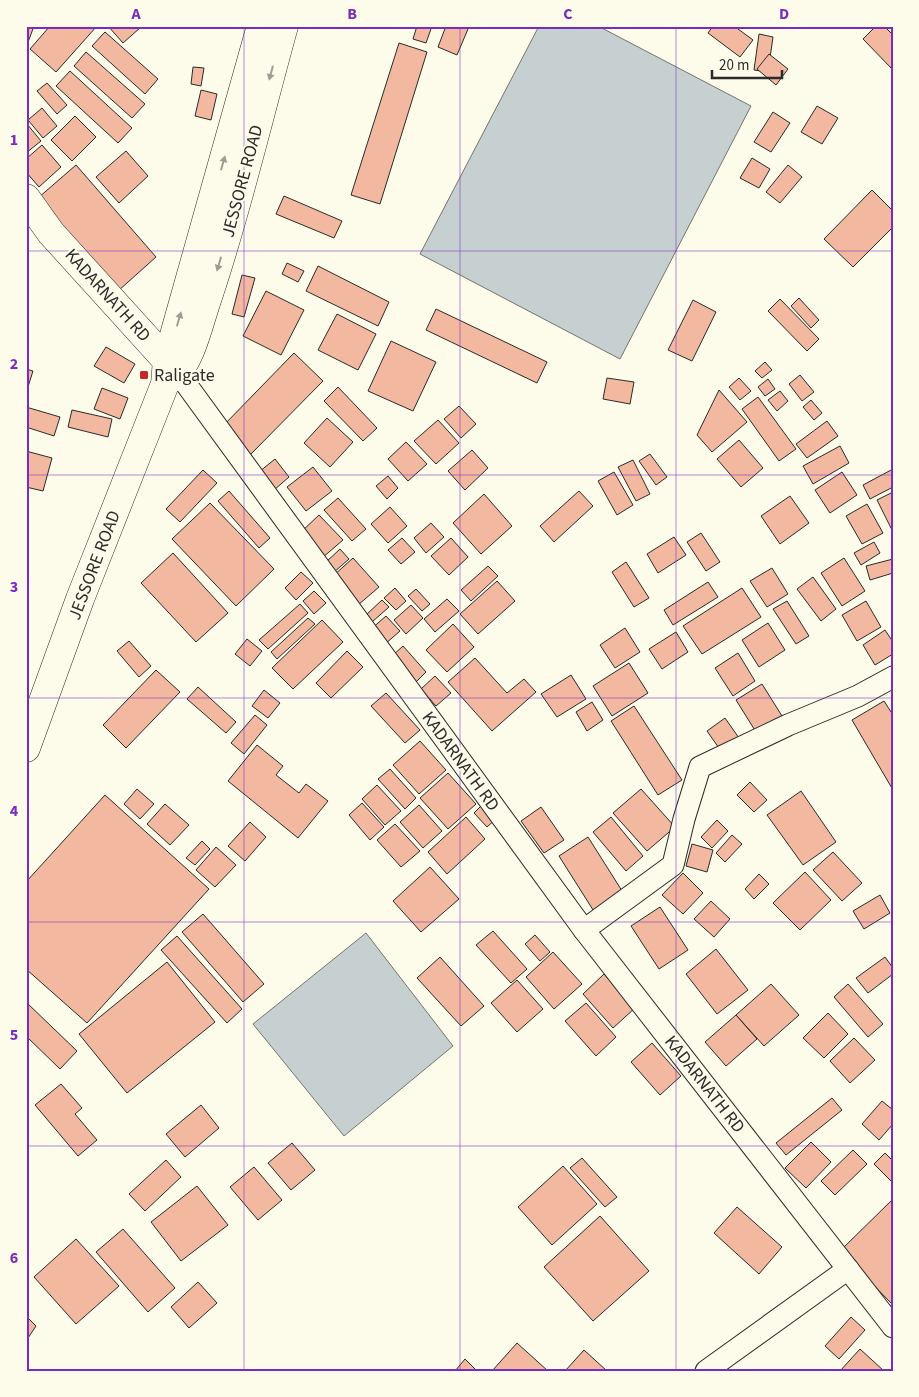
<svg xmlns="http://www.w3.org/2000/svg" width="919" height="1397" font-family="'Source Sans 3',sans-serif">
<rect width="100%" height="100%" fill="#fdfbea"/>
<g fill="#c7d0d0" stroke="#74746e">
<polygon points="539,26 598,26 751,106 620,359 420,254"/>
<polygon points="366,933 453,1046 344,1136 253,1024"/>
</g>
<g fill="#f2b8a0" stroke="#2b2b2b">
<polygon points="26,26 34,26 27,45 26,44"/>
<polygon points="50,26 97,26 56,72 30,49"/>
<polygon points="108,26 140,26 141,27 123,43"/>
<polygon points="417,26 432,26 426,43 413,39"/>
<polygon points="446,26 462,26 468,29 457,55 438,47"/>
<polygon points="713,26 734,26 753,40 740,57 708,33"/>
<polygon points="876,26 884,26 893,35 893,70 863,39"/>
<polygon points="105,32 158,79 145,94 92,46"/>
<polygon points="759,34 773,37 768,72 754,70"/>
<polygon points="399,43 427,52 380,204 351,195"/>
<polygon points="86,52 145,104 132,118 74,66"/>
<polygon points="769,54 788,69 776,85 757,69"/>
<polygon points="193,67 204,68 201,86 191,84"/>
<polygon points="70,71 132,128 118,143 56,86"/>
<polygon points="47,83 67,105 57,114 37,91"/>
<polygon points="201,90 217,94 211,120 195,116"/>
<polygon points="817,106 838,118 822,144 801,132"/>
<polygon points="42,108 57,126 43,138 28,120"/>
<polygon points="773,112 790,123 771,152 754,142"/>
<polygon points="75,116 96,137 72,161 51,140"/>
<polygon points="27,124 41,141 26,153 26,125"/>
<polygon points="42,145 61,167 39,187 26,172 26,159"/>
<polygon points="126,151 148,176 119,203 96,177"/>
<polygon points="752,158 770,169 759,188 740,178"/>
<polygon points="76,165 156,257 118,291 38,198"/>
<polygon points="788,165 802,177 780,203 766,192"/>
<polygon points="872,190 893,211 893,227 853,267 824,239"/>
<polygon points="284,196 342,221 334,238 276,214"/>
<polygon points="287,263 304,271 298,282 282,274"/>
<polygon points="318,266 389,302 378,326 306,291"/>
<polygon points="242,275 255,278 244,317 232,314"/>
<polygon points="266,291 304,310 281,355 243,336"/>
<polygon points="799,298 819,320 811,328 791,306"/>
<polygon points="780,299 819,339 807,351 768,311"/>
<polygon points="693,300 716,312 692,361 668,350"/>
<polygon points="436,309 547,362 537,383 426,330"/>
<polygon points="337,314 376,334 358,370 318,350"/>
<polygon points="391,341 436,362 413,411 368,391"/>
<polygon points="106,347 135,364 124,383 94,366"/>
<polygon points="294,353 323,381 250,455 222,427"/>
<polygon points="765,362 772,370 762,378 755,371"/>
<polygon points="26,369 33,371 26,393"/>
<polygon points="800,375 814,392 802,401 789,384"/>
<polygon points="607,378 634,382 630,404 603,399"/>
<polygon points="739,378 751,391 740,400 729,387"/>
<polygon points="768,379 775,389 765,396 758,387"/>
<polygon points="338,387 377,428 363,441 324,401"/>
<polygon points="102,388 128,398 120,419 94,409"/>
<polygon points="719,390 747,422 712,452 697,435"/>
<polygon points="780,391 788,401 777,411 768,400"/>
<polygon points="758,397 796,449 779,461 742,409"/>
<polygon points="811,400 822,413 814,420 803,407"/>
<polygon points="459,406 476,424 461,438 444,419"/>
<polygon points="26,407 60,417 54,436 26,427"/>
<polygon points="72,410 112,419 108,437 68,427"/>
<polygon points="327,418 353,442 330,467 304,443"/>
<polygon points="438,420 459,443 436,464 414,441"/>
<polygon points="827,421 838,436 807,458 796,444"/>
<polygon points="739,440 763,468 741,487 717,459"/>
<polygon points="406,442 427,464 408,481 388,459"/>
<polygon points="840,446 849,463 813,484 803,466"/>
<polygon points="472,450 488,468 465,490 448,471"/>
<polygon points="26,451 52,458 43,491 26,487"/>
<polygon points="650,454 667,477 656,485 639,461"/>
<polygon points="275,459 289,477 274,490 259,472"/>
<polygon points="633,460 650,494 636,501 618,467"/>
<polygon points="313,467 332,491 306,511 287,487"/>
<polygon points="893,469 893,487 870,499 863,485"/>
<polygon points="203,470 217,483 180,522 166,509"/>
<polygon points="614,472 633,505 617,515 598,481"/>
<polygon points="842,472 857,495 830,513 815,490"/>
<polygon points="388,476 398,488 387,499 376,486"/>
<polygon points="229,491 270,538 259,548 218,501"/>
<polygon points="579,491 593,506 554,542 540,526"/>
<polygon points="893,492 893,532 877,500"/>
<polygon points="484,494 512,526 481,554 453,523"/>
<polygon points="790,496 809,523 780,544 761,516"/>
<polygon points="338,498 366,529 352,541 324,510"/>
<polygon points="210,503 274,569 236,606 172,539"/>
<polygon points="867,504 883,533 862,544 846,516"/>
<polygon points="390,507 407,526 388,543 371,524"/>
<polygon points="319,515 343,540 322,558 300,533"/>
<polygon points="431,523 444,537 426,553 414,538"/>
<polygon points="701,533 720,562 706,571 687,542"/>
<polygon points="674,537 686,555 658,573 647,554"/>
<polygon points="402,538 415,552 401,564 388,550"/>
<polygon points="451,538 468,557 449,575 431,556"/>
<polygon points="874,542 880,553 861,565 854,553"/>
<polygon points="340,549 349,559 333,573 325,563"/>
<polygon points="173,553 228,613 196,642 141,583"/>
<polygon points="353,558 379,587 358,605 333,576"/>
<polygon points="844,558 865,591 842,606 821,573"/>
<polygon points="893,559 893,573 870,580 866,566"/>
<polygon points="626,562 649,598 634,607 612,572"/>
<polygon points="488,566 498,576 471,601 461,590"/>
<polygon points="772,568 788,594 767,607 750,581"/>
<polygon points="301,572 313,583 296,600 285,588"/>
<polygon points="813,577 836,609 821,621 797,589"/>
<polygon points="497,581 515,601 478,634 460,614"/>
<polygon points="708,582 718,597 673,625 664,610"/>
<polygon points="395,588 406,601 396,610 384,598"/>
<polygon points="742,588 761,617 702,654 683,626"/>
<polygon points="416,589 430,604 422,611 408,596"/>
<polygon points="314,591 326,603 314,614 303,601"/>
<polygon points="447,599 459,611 435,632 424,619"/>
<polygon points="382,600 389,607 372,622 366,615"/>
<polygon points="787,601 809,636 796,644 773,609"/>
<polygon points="866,601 881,627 857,641 842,615"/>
<polygon points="300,604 308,613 268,649 259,640"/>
<polygon points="411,605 423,618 406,634 394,620"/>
<polygon points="386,616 400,631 384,645 370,630"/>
<polygon points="308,618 315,624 277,659 271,652"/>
<polygon points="322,620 343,642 293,689 272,668"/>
<polygon points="768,623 785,650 759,667 742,640"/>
<polygon points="453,624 474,647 447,672 426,650"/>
<polygon points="625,628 640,652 615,668 600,645"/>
<polygon points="885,630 893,642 893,654 875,665 863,645"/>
<polygon points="676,632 688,652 662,669 649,649"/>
<polygon points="247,639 262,651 250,666 235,654"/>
<polygon points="129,641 151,666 139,677 117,651"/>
<polygon points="403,646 426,672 415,683 391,657"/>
<polygon points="347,651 363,667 331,698 316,683"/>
<polygon points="738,653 755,681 733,696 715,668"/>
<polygon points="475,658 507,693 524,679 536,692 492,731 448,682"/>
<polygon points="629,663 648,693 612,716 593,686"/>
<polygon points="156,670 180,692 126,748 103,725"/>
<polygon points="571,675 586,699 557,717 541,694"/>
<polygon points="435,676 451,693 436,706 421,689"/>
<polygon points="762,684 782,716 756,732 736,700"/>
<polygon points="198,687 236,722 226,733 187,699"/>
<polygon points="264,690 280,703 268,718 252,706"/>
<polygon points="386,693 420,730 405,743 371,706"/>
<polygon points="884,701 893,715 893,790 852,720"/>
<polygon points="592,702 603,720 587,731 576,712"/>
<polygon points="634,706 682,780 658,795 611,721"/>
<polygon points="255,715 267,725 244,754 231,743"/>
<polygon points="725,718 739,738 721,751 707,731"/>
<polygon points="420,741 446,770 419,794 393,765"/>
<polygon points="257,745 283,766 276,775 299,793 306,784 328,801 298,838 228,781"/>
<polygon points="390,769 416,798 405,809 378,779"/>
<polygon points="448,773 476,804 448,829 420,798"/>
<polygon points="750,782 767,800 754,812 737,795"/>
<polygon points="377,785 401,811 385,825 362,799"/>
<polygon points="137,789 154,804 140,819 124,804"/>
<polygon points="641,789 675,827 647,851 613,813"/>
<polygon points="801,791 836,842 803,865 767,815"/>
<polygon points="105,795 209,889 87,1023 26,969 26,882"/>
<polygon points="362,803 384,827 370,840 349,815"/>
<polygon points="484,803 497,818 487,827 474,813"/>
<polygon points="165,804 189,825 170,845 147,824"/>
<polygon points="419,805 442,831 423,848 400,822"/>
<polygon points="541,807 564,840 544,853 521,821"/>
<polygon points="466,817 485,839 447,874 428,852"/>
<polygon points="611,817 643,856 626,871 593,832"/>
<polygon points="717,820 728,831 712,848 701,837"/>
<polygon points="250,822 266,837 245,861 228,846"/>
<polygon points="395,824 420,851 401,867 377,840"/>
<polygon points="732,835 742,844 725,862 716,853"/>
<polygon points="588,837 624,894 595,913 559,856"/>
<polygon points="202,841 210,849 195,865 186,858"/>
<polygon points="692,844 713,850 707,872 686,866"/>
<polygon points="216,847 236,865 215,887 196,870"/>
<polygon points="833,852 862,883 842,901 813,870"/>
<polygon points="430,867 459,899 421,932 393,901"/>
<polygon points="805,872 831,900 800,930 773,903"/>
<polygon points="683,873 703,893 683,914 662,895"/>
<polygon points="759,874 769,884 754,899 745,889"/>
<polygon points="880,895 890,913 864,929 853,911"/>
<polygon points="711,901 730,919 714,937 694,919"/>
<polygon points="660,907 688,950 659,969 631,926"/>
<polygon points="203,914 264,984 243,1002 182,932"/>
<polygon points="493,931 527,969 511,983 476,945"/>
<polygon points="535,935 550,952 540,961 525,944"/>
<polygon points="177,936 242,1009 227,1023 161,950"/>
<polygon points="716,949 748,990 717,1014 686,974"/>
<polygon points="553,952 582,984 554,1009 526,977"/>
<polygon points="440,957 484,1006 461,1026 417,978"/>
<polygon points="885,957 893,968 893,974 868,993 856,978"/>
<polygon points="167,962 215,1022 127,1093 79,1034"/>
<polygon points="604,974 635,1008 613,1028 583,994"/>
<polygon points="517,980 543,1009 517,1032 491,1003"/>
<polygon points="771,984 799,1015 764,1046 736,1015"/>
<polygon points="848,984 883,1024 868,1037 834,997"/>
<polygon points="26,1002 77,1051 60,1069 26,1036"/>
<polygon points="586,1003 616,1037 596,1056 565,1021"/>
<polygon points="828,1013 848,1034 824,1058 803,1038"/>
<polygon points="736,1015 757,1039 726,1066 705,1042"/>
<polygon points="854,1038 875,1060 850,1083 830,1061"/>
<polygon points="652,1043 681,1076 660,1095 631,1062"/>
<polygon points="61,1084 82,1108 75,1114 97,1140 78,1156 35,1105"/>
<polygon points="832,1098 842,1110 786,1155 776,1143"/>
<polygon points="882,1101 893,1110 893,1124 879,1140 862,1124"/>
<polygon points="201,1105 219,1128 185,1157 166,1134"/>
<polygon points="811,1142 831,1162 806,1188 785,1168"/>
<polygon points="292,1143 315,1170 291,1190 268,1163"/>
<polygon points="853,1150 867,1164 835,1195 821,1181"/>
<polygon points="885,1153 893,1161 893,1183 874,1164"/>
<polygon points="582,1158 617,1197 605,1207 570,1168"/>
<polygon points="166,1160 181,1177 145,1211 129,1194"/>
<polygon points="563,1166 597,1204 552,1245 518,1207"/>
<polygon points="254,1167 282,1200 258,1220 230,1187"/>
<polygon points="197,1186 228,1225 181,1261 151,1222"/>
<polygon points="893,1199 893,1305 840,1251"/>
<polygon points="737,1207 782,1247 759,1274 714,1233"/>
<polygon points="600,1216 649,1271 593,1321 544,1267"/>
<polygon points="123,1229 175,1288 148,1312 96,1252"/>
<polygon points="76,1239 119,1286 76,1324 34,1277"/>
<polygon points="198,1282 217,1303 189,1328 171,1307"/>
<polygon points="26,1316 36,1326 26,1341"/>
<polygon points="851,1317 865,1330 839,1359 825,1346"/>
<polygon points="517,1343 548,1371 492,1371"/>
<polygon points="860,1349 884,1371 840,1371"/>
<polygon points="584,1350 607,1371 565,1371"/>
<polygon points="465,1359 477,1371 455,1371"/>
</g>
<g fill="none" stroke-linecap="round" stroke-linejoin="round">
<g stroke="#2b2b2b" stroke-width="23">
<g id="minor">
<polyline points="178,373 584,930 893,1327"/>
<polyline points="584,930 673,865 684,819 700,767 788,725 858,696 893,677"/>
<polyline points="706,1371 848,1269"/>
</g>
</g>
<g stroke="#2b2b2b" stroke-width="29">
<polyline id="secondary" points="26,198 51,233 178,373"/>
</g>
<g stroke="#2b2b2b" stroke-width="29">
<g id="trunk">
<path d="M172 378C190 363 198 328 205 306 236 214 258 120 284 26"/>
<polyline points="26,748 80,599 165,384 167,360 261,26"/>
</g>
</g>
<use href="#minor" stroke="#fdfbea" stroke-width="21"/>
<use href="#secondary" stroke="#fdfbea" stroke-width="28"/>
<use href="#trunk" stroke="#fdfbea" stroke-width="28"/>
</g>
<defs><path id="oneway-solid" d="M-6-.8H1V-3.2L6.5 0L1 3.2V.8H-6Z" transform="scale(1.25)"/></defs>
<g fill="#9e9d94">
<use href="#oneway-solid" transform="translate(271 73) rotate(105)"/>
<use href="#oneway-solid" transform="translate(223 163) rotate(-74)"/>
<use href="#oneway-solid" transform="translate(219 264) rotate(106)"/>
<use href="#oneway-solid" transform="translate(179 319) rotate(-74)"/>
</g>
<path fill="none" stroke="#7b2cbf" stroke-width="1" stroke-opacity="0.55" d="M244 26V1371M460 26V1371M676 26V1371M26 251H893M26 475H893M26 698H893M26 922H893M26 1146H893"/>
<rect fill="#c62828" stroke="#fdfbea" stroke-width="2" x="139" y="370" width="10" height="10" rx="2.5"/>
<g text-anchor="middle" stroke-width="4" stroke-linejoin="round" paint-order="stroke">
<g font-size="18" fill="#2b2b2b" stroke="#fdfbea">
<text transform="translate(242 181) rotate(-75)" y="6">JESSORE ROAD</text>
<text transform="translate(108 295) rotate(48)" y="6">KADARNATH RD</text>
<text transform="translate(94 565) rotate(-69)" y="6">JESSORE ROAD</text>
<text transform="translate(461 761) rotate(54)" y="6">KADARNATH RD</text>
<text transform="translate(705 1084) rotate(52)" y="6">KADARNATH RD</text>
</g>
<g font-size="18" fill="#2b2b2b" stroke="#fdfbea" text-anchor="start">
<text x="154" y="381">Raligate</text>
</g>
</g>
<rect width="919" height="1397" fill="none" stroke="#fdfbea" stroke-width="55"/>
<path d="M712 70v8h70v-8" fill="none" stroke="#2b2b2b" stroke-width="2.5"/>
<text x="719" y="70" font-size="15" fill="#2b2b2b" stroke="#fdfbea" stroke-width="4" paint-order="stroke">20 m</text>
<rect x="28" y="28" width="864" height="1342" fill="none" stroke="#7b2cbf" stroke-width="2"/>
<g font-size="16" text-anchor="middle" font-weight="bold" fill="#7b2cbf">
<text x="136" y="19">A</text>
<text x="352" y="19">B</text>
<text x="568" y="19">C</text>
<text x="784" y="19">D</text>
<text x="14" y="145">1</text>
<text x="14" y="369">2</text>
<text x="14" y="592">3</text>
<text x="14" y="816">4</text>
<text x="14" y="1040">5</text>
<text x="14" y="1263">6</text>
</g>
</svg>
